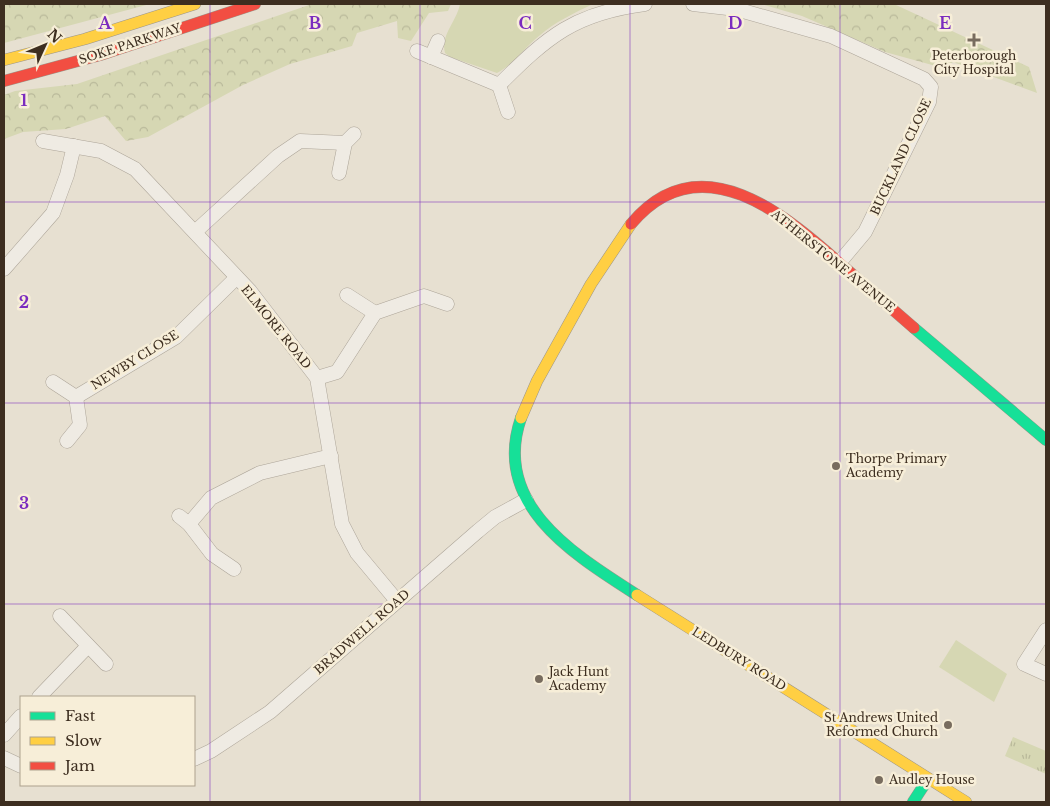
<svg xmlns="http://www.w3.org/2000/svg" width="1050" height="806" font-family="'Libre Baskerville',serif">
<defs>
<pattern id="grass-tufts" width="24" height="20" patternUnits="userSpaceOnUse" patternTransform="scale(1.25)"><rect width="24" height="20" fill="#d6d7b3"/><path d="M3 7l-1-3M5 7V3M7 7l1-3M15 17l-1-3M17 17v-4M19 17l1-3" fill="none" stroke="#b9b99a"/></pattern>
<pattern id="forest-crowns" width="20" height="18" patternUnits="userSpaceOnUse" patternTransform="scale(1.25)"><rect width="20" height="18" fill="#d6d7b3"/><path d="M2 6a3 3 0 1 1 6 0M12 15a3 3 0 1 1 6 0" fill="none" stroke="#b9b99a"/></pattern>
</defs>
<rect width="100%" height="100%" fill="#e7e0d1"/>
<polygon fill="url(#grass-tufts)" points="1013,737 1046,751 1046,774 1005,756"/>
<g fill="url(#forest-crowns)">
<polygon points="4,4 150,4 4,43"/>
<polygon points="312,4 451,4 448,11 429,13 411,41 398,38 397,21 357,33 352,46 290,64 243,85 148,137 126,141 105,116 66,129 23,132 4,139 4,95 15,91 77,84"/>
<polygon points="761,4 894,4 1029,67 1037,93 953,62 943,68 885,52 802,16"/>
</g>
<g fill="#d6d7b3">
<path d="M460 4H593C574 13 555 22 539 36 524 48 514 64 497 73L450 57 445 53C440 35 457 21 460 4Z"/>
<polygon points="956,640 1007,674 994,702 939,667"/>
</g>
<g fill="none" stroke-linecap="round" stroke-linejoin="round">
<g stroke="#ada599" stroke-width="15">
<g id="street">
<polyline points="693,4 736,9 831,36 924,79 931,87 929,102 865,232 839,263"/>
<polyline points="417,51 499,85"/>
<polyline points="431,57 438,41"/>
<path d="M499 85C548 36 575 13 645 4"/>
<polyline points="499,85 508,112"/>
<polyline points="43,141 101,151 135,169 250,291 317,378 342,524 357,553 397,601"/>
<polyline points="339,173 345,143 354,134"/>
<polyline points="196,231 278,156 300,141 345,143"/>
<polyline points="4,269 53,213 67,175 74,146"/>
<polyline points="347,295 375,313"/>
<polyline points="317,378 337,372 375,313 424,296 447,304"/>
<polyline points="53,382 76,397 80,425 67,441"/>
<polyline points="76,397 176,337 236,278"/>
<polyline points="179,516 189,524 212,554 234,569"/>
<polyline points="189,524 211,498 260,473 331,456"/>
<polyline points="60,616 106,664"/>
<polyline points="1046,630 1024,664 1046,674"/>
<polyline points="39,697 88,646"/>
<polyline points="4,735 21,716"/>
<polyline points="4,758 21,766"/>
<polyline points="194,759 211,751 270,712 478,531 495,517 526,500"/>
</g>
</g>
<g stroke="#9c958a" stroke-width="12">
<g id="fast">
<polyline points="914,328 1046,440"/>
<path d="M521 418C491 505 575 555 637 595"/>
<polyline points="913,802 928,779"/>
</g>
</g>
<g stroke="#9c958a" stroke-width="12">
<g id="slow">
<polyline points="4,60 85,39 195,4"/>
<polyline points="521,418 537,381 591,284 631,224"/>
<polyline points="637,595 966,802"/>
</g>
</g>
<g stroke="#9c958a" stroke-width="12">
<g id="jam">
<polyline points="4,81 100,55 255,4"/>
<path d="M631 224C700 141 786 215 845 268 868 288 891 308 914 328"/>
</g>
</g>
<use href="#street" stroke="#efebe3" stroke-width="14"/>
<use href="#fast" stroke="#16e098" stroke-width="11"/>
<use href="#slow" stroke="#ffcf43" stroke-width="11"/>
<use href="#jam" stroke="#f24e42" stroke-width="11"/>
</g>
<path fill="none" stroke="#7b2cbf" stroke-width="1" stroke-opacity="0.55" d="M210 4V802M420 4V802M630 4V802M840 4V802M4 202H1046M4 403H1046M4 604H1046"/>
<g fill="#786c5e" stroke="#f7eed8" stroke-width="2">
<path d="M971.5 32.5h5v5h5v5h-5v5h-5v-5h-5v-5h5z"/>
<circle cx="836" cy="466" r="5"/>
<circle cx="539" cy="679" r="5"/>
<circle cx="948" cy="725" r="5"/>
<circle cx="879" cy="780" r="5"/>
</g>
<g text-anchor="middle" stroke-width="5" stroke-linejoin="round" paint-order="stroke">
<g font-size="12" fill="#3d2e20" stroke="#f7eed8">
<text transform="translate(130 44) rotate(-18)" y="4">SOKE PARKWAY</text>
<text transform="translate(901 157) rotate(-65)" y="4">BUCKLAND CLOSE</text>
<text transform="translate(833 261) rotate(39)" y="4">ATHERSTONE AVENUE</text>
<text transform="translate(276 327) rotate(51)" y="4">ELMORE ROAD</text>
<text transform="translate(135 360) rotate(-32)" y="4">NEWBY CLOSE</text>
<text transform="translate(362 632) rotate(-41)" y="4">BRADWELL ROAD</text>
<text transform="translate(739 659) rotate(32)" y="4">LEDBURY ROAD</text>
</g>
<g font-size="12" fill="#3d2e20" stroke="#f7eed8" text-anchor="start">
<text x="974" y="60" text-anchor="middle">Peterborough<tspan x="974" dy="14">City Hospital</tspan></text>
<text x="846" y="463">Thorpe Primary<tspan x="846" dy="14">Academy</tspan></text>
<text x="549" y="676">Jack Hunt<tspan x="549" dy="14">Academy</tspan></text>
<text x="938" y="722" text-anchor="end">St Andrews United<tspan x="938" dy="14">Reformed Church</tspan></text>
<text x="889" y="784">Audley House</text>
</g>
</g>
<g font-size="16" text-anchor="middle" font-weight="bold" fill="#7b2cbf" stroke="#f7eed8" stroke-width="5" stroke-linejoin="round" paint-order="stroke">
<text x="105" y="29">A</text>
<text x="315" y="29">B</text>
<text x="525" y="29">C</text>
<text x="735" y="29">D</text>
<text x="945" y="29">E</text>
<text x="24" y="106">1</text>
<text x="24" y="308">2</text>
<text x="24" y="509">3</text>
</g>
<rect width="1050" height="806" fill="none" stroke="#3d2e20" stroke-width="10"/>
<rect x="20" y="696" width="175" height="90" fill="#f7eed8" stroke="#ada18e"/>
<rect x="30" y="712" width="25" height="8" fill="#16e098" stroke="#ada18e"/>
<text x="65" y="721" font-size="15" fill="#3d2e20">Fast</text>
<rect x="30" y="737" width="25" height="8" fill="#ffcf43" stroke="#ada18e"/>
<text x="65" y="746" font-size="15" fill="#3d2e20">Slow</text>
<rect x="30" y="762" width="25" height="8" fill="#f24e42" stroke="#ada18e"/>
<text x="65" y="771" font-size="15" fill="#3d2e20">Jam</text>
<g transform="translate(45 45) rotate(46)" stroke="#f7eed8" stroke-width="4" paint-order="stroke">
<path d="M0-4L9 19L0 12L-9 19Z" fill="#3d2e20"/>
<text y="-8" font-size="14" font-weight="bold" text-anchor="middle" fill="#3d2e20">N</text>
</g>
</svg>
